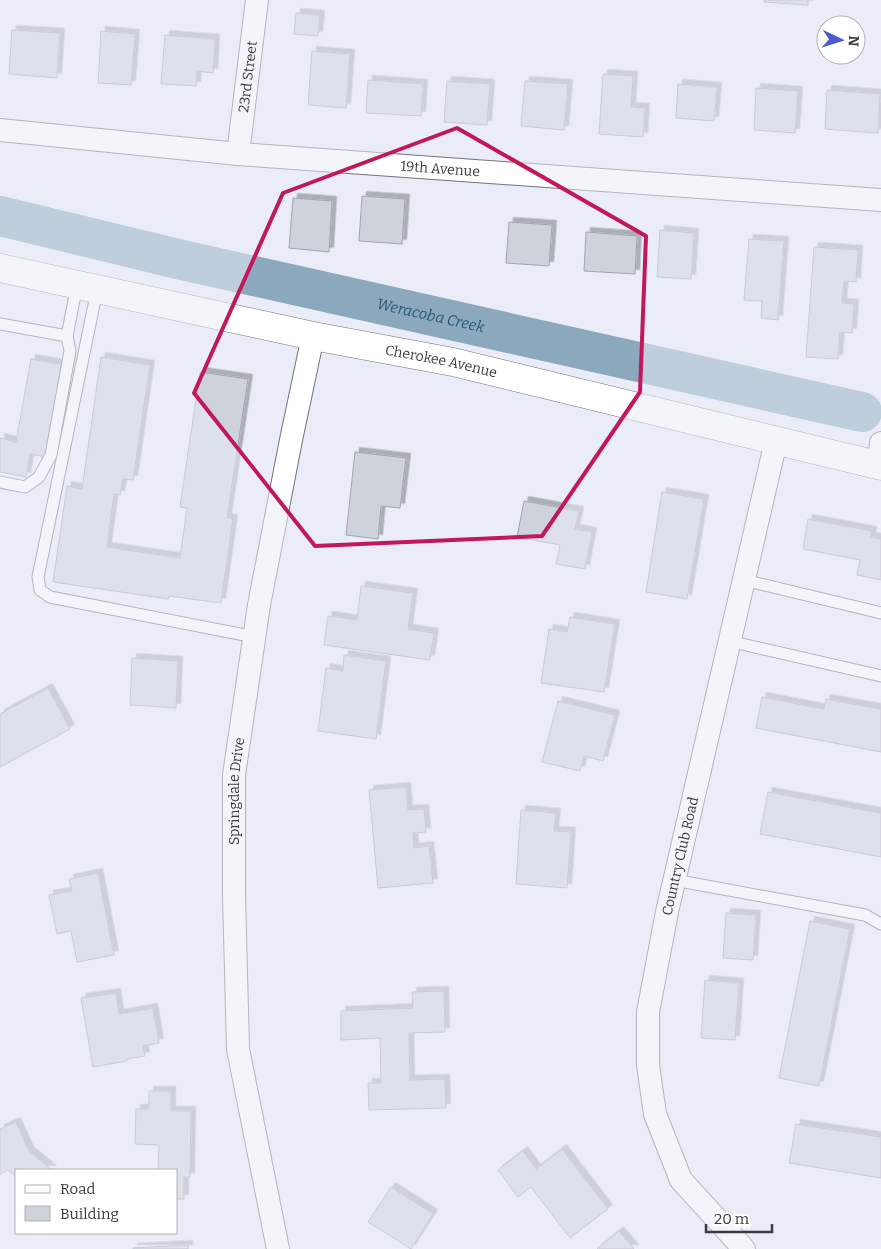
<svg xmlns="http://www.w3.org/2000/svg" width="881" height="1249" font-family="Bitter,serif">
<defs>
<filter id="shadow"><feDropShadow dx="4.5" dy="-4.5" stdDeviation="0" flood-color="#0004"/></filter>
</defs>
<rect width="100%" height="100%" fill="#eaedf7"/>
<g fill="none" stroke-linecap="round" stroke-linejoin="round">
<path stroke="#8ca8bc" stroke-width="40" id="s1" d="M0 216 182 260 862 412"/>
</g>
<g fill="#ced2db" stroke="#a2a5ae" filter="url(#shadow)">
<polygon points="764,0 808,0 808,5 764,2"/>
<polygon points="296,13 320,15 318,36 294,34"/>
<polygon points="12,30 60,33 57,78 9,74"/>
<polygon points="101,31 135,34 131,85 98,83"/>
<polygon points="165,35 215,39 213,73 197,71 196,86 161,84"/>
<polygon points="312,51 350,54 346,108 308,105"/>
<polygon points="603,74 633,76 631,107 645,108 643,137 599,134"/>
<polygon points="368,80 423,84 421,116 366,113"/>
<polygon points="447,81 490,84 487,125 444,122"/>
<polygon points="525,81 568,84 564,130 521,126"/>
<polygon points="678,84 717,87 714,121 676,118"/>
<polygon points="756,88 798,91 795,133 754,130"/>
<polygon points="827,90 880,94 878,133 825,129"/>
<polygon points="362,196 405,199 402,244 359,241"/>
<polygon points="293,198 332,201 329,252 289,248"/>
<polygon points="509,222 552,225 549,266 506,263"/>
<polygon points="660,230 694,233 691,279 657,277"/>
<polygon points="586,232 637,236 635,274 584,271"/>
<polygon points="749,239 784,241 778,320 761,318 762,301 744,300"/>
<polygon points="814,247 858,250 856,282 844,281 842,303 854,304 852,333 840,332 838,359 806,357"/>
<polygon points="101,357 150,365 133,480 123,479 120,495 114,494 107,547 180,558 187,508 180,507 200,372 248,379 227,518 233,519 221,603 169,596 168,599 53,582 67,486 82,489"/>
<polygon points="31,359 64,365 46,457 30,454 26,477 0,472 0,438 16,442"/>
<polygon points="355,452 406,458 400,508 381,506 378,539 346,535"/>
<polygon points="662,492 704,499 687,599 646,592"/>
<polygon points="524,501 579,511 575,529 592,532 585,569 556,564 560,545 517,537"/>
<polygon points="808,519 872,531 871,537 881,539 881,580 857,575 860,560 803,549"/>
<polygon points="361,586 413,593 408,629 434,633 430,660 324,645 328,616 357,620"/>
<polygon points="570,617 615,624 604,692 541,683 549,629 567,632"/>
<polygon points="344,655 386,661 376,739 318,731 326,668 343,671"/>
<polygon points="132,658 178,661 176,708 130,705"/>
<polygon points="48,688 70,729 0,767 0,714"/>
<polygon points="762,697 824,709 826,699 881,709 881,752 756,728"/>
<polygon points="558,701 615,715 603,761 584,756 580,771 542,762"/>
<polygon points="406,787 408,810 424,809 426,832 413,833 414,848 429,846 433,883 378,888 369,790"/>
<polygon points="768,792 881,813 881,857 760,834"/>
<polygon points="521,810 556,813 554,831 571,832 567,888 516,884"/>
<polygon points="98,873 114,955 77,962 71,931 57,934 49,895 72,891 69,879"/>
<polygon points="726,913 756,915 753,960 723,958"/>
<polygon points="810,921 850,929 819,1086 779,1078"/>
<polygon points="705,980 739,983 735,1040 701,1038"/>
<polygon points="444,991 445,1032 409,1033 410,1080 445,1079 446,1108 369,1110 368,1083 381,1083 380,1038 341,1040 341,1011 413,1008 412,992"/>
<polygon points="116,993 119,1014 153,1008 159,1043 143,1046 145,1056 127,1059 127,1061 93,1067 81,998"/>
<polygon points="149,1091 171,1091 171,1111 191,1111 190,1177 184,1177 184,1199 176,1199 176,1170 158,1170 159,1145 135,1144 136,1109 149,1109"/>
<polygon points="16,1122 29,1151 52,1170 16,1170 16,1176 8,1170 0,1174 0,1129"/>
<polygon points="796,1124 881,1137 881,1178 789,1163"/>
<polygon points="562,1149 608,1209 570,1238 531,1187 518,1197 498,1170 523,1151 536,1169"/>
<polygon points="391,1187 433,1214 411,1249 368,1222"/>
<polygon points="619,1231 634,1249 597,1249"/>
<polygon points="188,1245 188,1249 133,1249 133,1248"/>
</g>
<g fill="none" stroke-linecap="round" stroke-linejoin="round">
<g stroke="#71747c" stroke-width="13">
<g id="service">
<polyline points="97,290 38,577 40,590 50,597 255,637"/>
<polyline points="0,324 67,336"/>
<polyline points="0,482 25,487 39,477 51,455 70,351 67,336 77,285"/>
<polyline points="744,580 881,613"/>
<polyline points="729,641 881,676"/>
<polyline points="674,880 865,915 881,924"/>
</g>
</g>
<g stroke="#71747c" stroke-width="24">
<g id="minor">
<path id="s2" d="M0 130 238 154 881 200"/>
<path id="s3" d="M238 154 257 0"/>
<polyline points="879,465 881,443"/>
<path id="s4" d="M278 1249 238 1049 234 895V775L259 605 291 440 313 336"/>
<path id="s5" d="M744 1249 681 1180 655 1114 648 1065V1012L667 912 776 441"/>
</g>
</g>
<g stroke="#71747c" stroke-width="29">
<g id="tertiary">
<path id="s6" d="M0 268 313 336 453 362 881 466"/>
</g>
</g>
<use href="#service" stroke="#fff" stroke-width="11"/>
<use href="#minor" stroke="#fff" stroke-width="22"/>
<use href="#tertiary" stroke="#fff" stroke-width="28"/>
</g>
<path d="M0 0H881V1249H0ZM457 128 646 236 640 392 542 536 315 546 194 393 283 193Z" fill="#eaedf7" fill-opacity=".55" fill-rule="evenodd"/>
<path fill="none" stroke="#c2185b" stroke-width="4" stroke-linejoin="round" d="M457 128 646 236 640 392 542 536 315 546 194 393 283 193Z"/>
<g text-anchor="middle" stroke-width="4.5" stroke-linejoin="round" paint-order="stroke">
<g font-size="14" fill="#3a3c3f" stroke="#fff">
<text dy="5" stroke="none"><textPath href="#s3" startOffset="78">23rd Street</textPath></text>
<text dy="5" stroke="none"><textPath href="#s2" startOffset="442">19th Avenue</textPath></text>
<text dy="5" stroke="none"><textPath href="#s6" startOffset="451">Cherokee Avenue</textPath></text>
<text dy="5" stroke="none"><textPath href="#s4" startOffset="462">Springdale Drive</textPath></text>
<text dy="5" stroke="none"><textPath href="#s5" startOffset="426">Country Club Road</textPath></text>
</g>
<g font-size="15" font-style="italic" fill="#265775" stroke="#fff">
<text dy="5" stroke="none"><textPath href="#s1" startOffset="442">Weracoba Creek</textPath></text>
</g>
</g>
<rect x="15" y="1169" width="162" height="65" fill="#ffffff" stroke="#b0b1b2"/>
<rect x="25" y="1185" width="25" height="8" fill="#ffffff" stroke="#b0b1b2"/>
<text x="60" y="1194" font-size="15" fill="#3a3c3f">Road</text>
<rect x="25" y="1206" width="25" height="15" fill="#ced2db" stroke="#b0b1b2"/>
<text x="60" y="1219" font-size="15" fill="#3a3c3f">Building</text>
<g transform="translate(841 40) rotate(94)"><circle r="24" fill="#ffffff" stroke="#b0b1b2"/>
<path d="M0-4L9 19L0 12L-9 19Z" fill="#4b5cd1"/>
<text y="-8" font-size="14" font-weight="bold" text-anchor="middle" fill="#3a3c3f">N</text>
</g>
<path d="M706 1224v8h66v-8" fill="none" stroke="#3a3c3f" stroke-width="2.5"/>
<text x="714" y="1224" font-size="15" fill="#3a3c3f" stroke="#ffffff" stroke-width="4" paint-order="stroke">20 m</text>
</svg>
